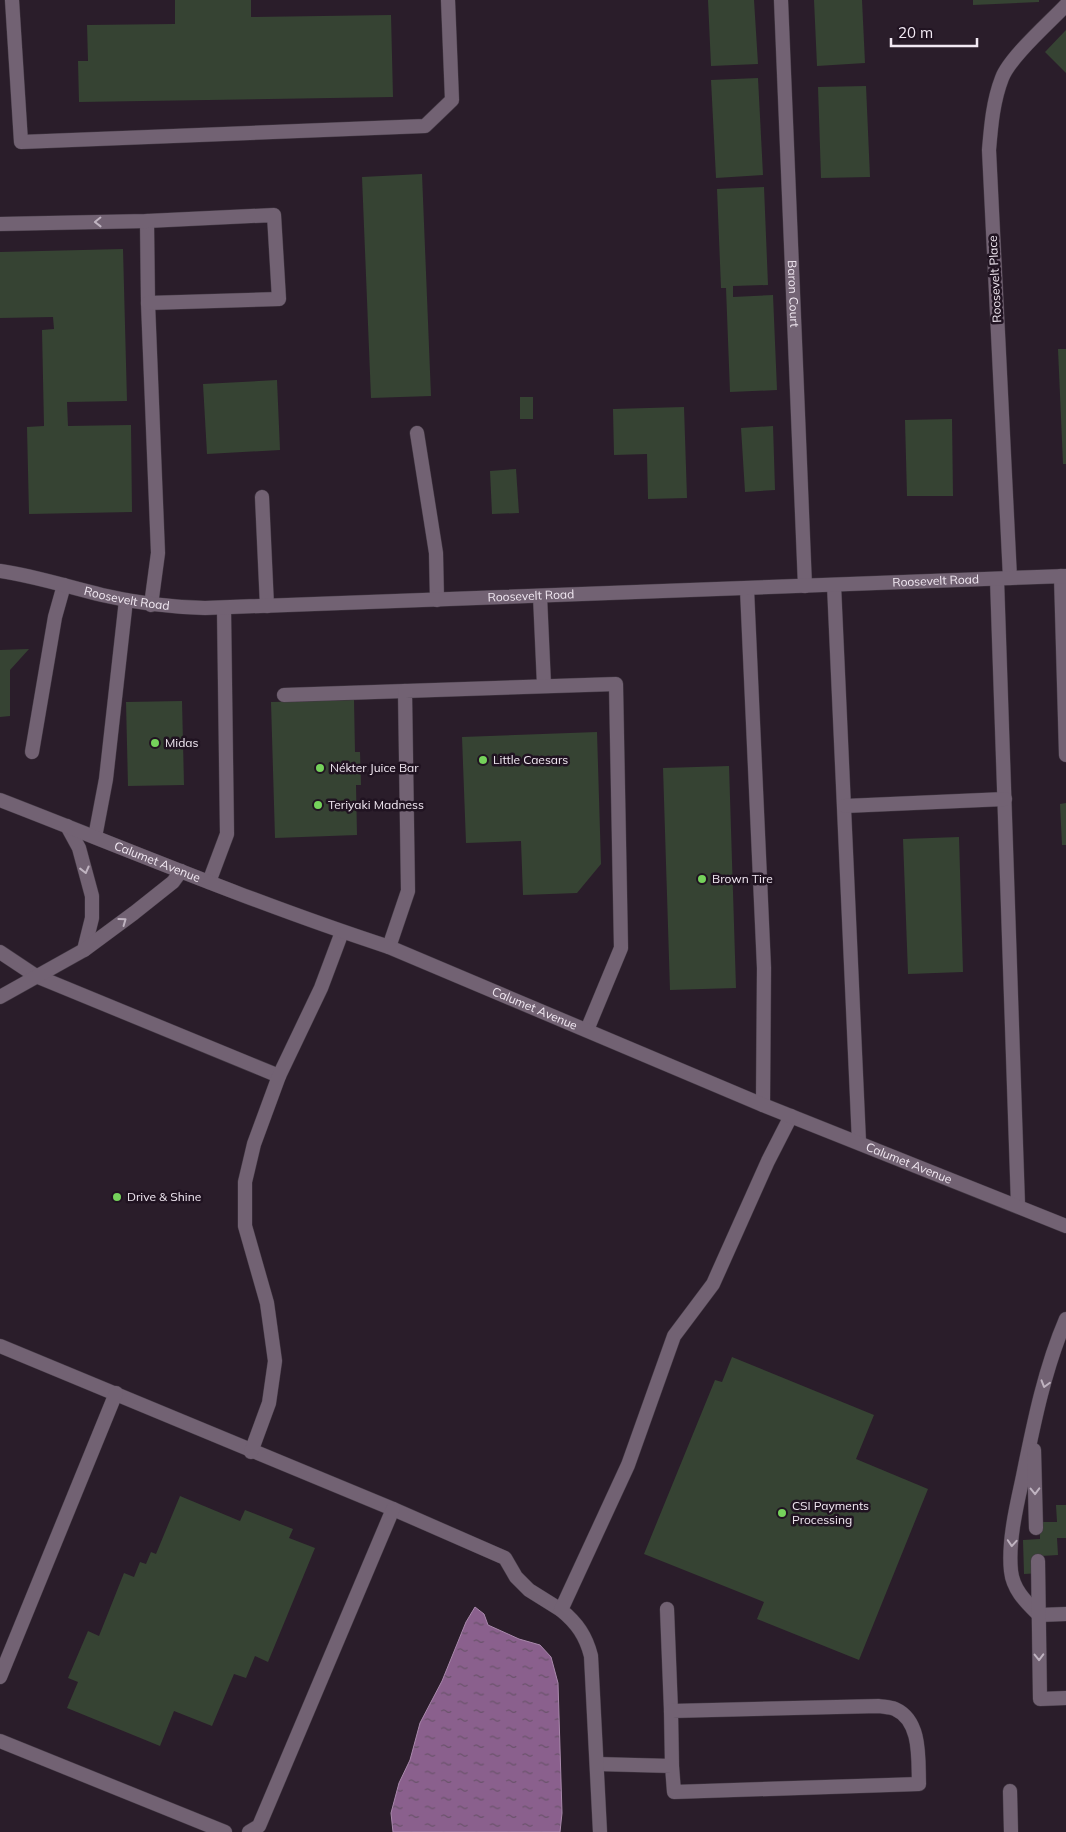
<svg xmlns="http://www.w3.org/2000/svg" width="1066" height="1832" font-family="Mulish,sans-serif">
<defs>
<pattern id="water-ripples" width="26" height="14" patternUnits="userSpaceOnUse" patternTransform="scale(1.25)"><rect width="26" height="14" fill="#8a608d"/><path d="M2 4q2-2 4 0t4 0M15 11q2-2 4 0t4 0" fill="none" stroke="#6a536b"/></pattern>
</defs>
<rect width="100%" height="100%" fill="#2a1d2a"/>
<polygon fill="url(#water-ripples)" stroke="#a989ac" points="475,1607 484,1614 488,1625 519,1639 540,1645 551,1657 558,1683 562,1813 560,1832 393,1832 391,1813 399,1783 410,1760 420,1723 442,1681 466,1622"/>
<g fill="#364333">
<polygon points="175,0 251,0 251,17 391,15 393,97 79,102 78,61 88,61 87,25 175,24"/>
<polygon points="708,0 754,0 758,64 711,66"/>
<polygon points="814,0 862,0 865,63 817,66"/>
<polygon points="973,0 1039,0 1039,2 973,5"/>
<polygon points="1066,30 1066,73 1045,52"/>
<polygon points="758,78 763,175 716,178 711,80"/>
<polygon points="866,86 870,177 821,178 818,87"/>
<polygon points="422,174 431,396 371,398 362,177"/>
<polygon points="764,187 768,285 733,286 733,297 773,295 777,390 730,392 726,288 721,288 717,189"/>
<polygon points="123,249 127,401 67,402 68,426 131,425 132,512 29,514 27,427 44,426 42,330 54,329 53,317 0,318 0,252"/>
<polygon points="1058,349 1066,349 1066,464 1063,464"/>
<polygon points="277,380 280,450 207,454 203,384"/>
<rect x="520" y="397" width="13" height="22"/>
<polygon points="684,407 687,498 648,499 647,454 614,455 613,409"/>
<polygon points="952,419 953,496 907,496 905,420"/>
<polygon points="773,426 775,490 745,492 741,428"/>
<polygon points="516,469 519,513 492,514 490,471"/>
<polygon points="29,649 10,670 10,716 0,717 0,650"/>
<polygon points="354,700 355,752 360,752 361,785 356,785 357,835 275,838 271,702"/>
<polygon points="182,701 184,785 128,786 126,702"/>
<polygon points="597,732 601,864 577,893 523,895 521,841 466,843 462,737"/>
<polygon points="729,766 736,988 670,990 663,768"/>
<polygon points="1066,803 1066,845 1062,845 1060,804"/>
<polygon points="959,837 963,972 908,974 903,839"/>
<polygon points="732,1357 874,1415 856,1459 928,1489 859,1660 757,1619 764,1602 644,1554 715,1380 722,1382"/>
<polygon points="180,1496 240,1521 245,1510 293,1529 289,1538 315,1548 268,1662 255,1656 246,1678 234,1674 212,1726 174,1711 160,1746 67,1708 78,1682 68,1678 88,1631 99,1636 124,1573 134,1577 140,1562 146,1564 151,1552 156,1554"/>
<polygon points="1056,1505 1066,1505 1066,1538 1057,1538 1058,1555 1041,1556 1041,1573 1024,1574 1023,1540 1040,1539 1040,1522 1057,1522"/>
</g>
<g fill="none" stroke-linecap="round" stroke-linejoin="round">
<g stroke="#433944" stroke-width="15">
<g id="service">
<polyline points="12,0 21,142 425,126 452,100 448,0"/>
<polyline points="147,221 148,303 158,553 151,605"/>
<polyline points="0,224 147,221 274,215 279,299 148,303"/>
<polyline points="417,433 436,553 437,600"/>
<polyline points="262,497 267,606"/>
<polyline points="1061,576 1066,755"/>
<polyline points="997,579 1018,1205"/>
<polyline points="834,585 859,1142"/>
<polyline points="747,589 764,968 763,1105"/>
<polyline points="540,596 544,685"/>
<polyline points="284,695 405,691"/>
<polyline points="32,752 55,617 64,585"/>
<polyline points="845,806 1005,799"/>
<polyline points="67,826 79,848 92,896 92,918 84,950"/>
<polyline points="95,837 106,779 126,600"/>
<polyline points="209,882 227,834 224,608"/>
<polyline points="389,947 408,891 405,691 616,684 621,948 587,1030"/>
<polyline points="0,952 36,976 279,1076"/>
<polyline points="0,997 84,950 134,913 173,882 181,871"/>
<path d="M1066 1319C1044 1370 1033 1427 1022 1481 1016 1508 1008 1543 1011 1571 1013 1590 1026 1602 1039 1615L1066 1614"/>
<polyline points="0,1346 393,1509 505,1558 516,1577 529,1590 561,1610"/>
<polyline points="1034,1450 1036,1528"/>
<polyline points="251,1452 269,1403 275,1361 267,1303 245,1226 245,1182 254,1144 279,1076 321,988 342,932"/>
<polyline points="1038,1561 1040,1699 1066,1698"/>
<polyline points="667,1609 671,1711"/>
<polyline points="0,1677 116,1393"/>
<polyline points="0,1741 225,1832"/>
<path d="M597 1764 672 1766 674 1792 919 1784C918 1760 922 1721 895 1709 890 1707 884 1707 879 1706L671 1711 672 1766"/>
<polyline points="1010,1791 1011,1832"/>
<polyline points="249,1832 259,1826 393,1509"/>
<path d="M600 1832 591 1656C586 1636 577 1623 561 1610L628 1465 674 1336 713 1284 768 1161 791 1116"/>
</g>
</g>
<g stroke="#433944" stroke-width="15">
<g id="minor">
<path id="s1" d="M781 0 805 586"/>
<path d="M1010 578 989 150C991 126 993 101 1002 78 1010 57 1050 22 1066 5"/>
</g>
</g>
<g stroke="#433944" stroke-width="15">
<g id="tertiary">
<path id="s2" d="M0 571C35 576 68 587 102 595 136 603 170 607 205 608L1066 576"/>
</g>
</g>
<g stroke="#433944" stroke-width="15">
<g id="secondary">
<path id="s3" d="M0 800C129 850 257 904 389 947L763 1105 1066 1226"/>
</g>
</g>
<use href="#service" stroke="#726273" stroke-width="14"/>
<use href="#minor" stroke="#726273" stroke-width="14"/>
<use href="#tertiary" stroke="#726273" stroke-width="14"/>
<use href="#secondary" stroke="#726273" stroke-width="14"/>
</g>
<defs><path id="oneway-chevron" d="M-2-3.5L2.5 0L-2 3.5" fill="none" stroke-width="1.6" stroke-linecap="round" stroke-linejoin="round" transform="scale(1.25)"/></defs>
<g stroke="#bfb3c0">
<use href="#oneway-chevron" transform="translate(98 222) rotate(179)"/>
<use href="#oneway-chevron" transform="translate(85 870) rotate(76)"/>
<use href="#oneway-chevron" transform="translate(123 921) rotate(-36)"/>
<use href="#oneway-chevron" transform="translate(1045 1384) rotate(106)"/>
<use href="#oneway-chevron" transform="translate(1035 1491) rotate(89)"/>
<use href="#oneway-chevron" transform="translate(1012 1543) rotate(94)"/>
<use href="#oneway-chevron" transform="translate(1039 1657) rotate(89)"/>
</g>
<g fill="#75d25b" stroke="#201321" stroke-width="2">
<circle cx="155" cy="743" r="5"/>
<circle cx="483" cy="760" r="5"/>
<circle cx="320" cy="768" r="5"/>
<circle cx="318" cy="805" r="5"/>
<circle cx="702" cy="879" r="5"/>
<circle cx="117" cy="1197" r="5"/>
<circle cx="782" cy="1513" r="5"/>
</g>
<g text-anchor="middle" stroke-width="5" stroke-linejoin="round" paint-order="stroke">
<g font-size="12" fill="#f2e9f3" stroke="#201321">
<text transform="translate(995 279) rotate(-93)" y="4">Roosevelt Place</text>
<text dy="4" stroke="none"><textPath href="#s1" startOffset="294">Baron Court</textPath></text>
<text dy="4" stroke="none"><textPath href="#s2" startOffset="940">Roosevelt Road</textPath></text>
<text dy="4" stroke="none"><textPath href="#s2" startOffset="535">Roosevelt Road</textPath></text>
<text dy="4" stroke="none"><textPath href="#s2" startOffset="130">Roosevelt Road</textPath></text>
<text dy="4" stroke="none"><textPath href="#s3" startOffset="169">Calumet Avenue</textPath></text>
<text dy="4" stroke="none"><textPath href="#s3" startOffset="574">Calumet Avenue</textPath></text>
<text dy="4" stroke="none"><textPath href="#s3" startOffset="979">Calumet Avenue</textPath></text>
</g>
<g font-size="12" fill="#f2e9f3" stroke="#201321" text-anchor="start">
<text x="165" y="747">Midas</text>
<text x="493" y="764">Little Caesars</text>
<text x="330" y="772">Nékter Juice Bar</text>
<text x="328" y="809">Teriyaki Madness</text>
<text x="712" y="883">Brown Tire</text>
<text x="127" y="1201">Drive &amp; Shine</text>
<text x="792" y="1510">CSI Payments<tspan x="792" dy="14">Processing</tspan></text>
</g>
</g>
<path d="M891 38v8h86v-8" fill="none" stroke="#f2e9f3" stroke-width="2.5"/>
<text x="898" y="38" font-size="15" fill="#f2e9f3" stroke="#201321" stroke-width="4" paint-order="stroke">20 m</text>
</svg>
